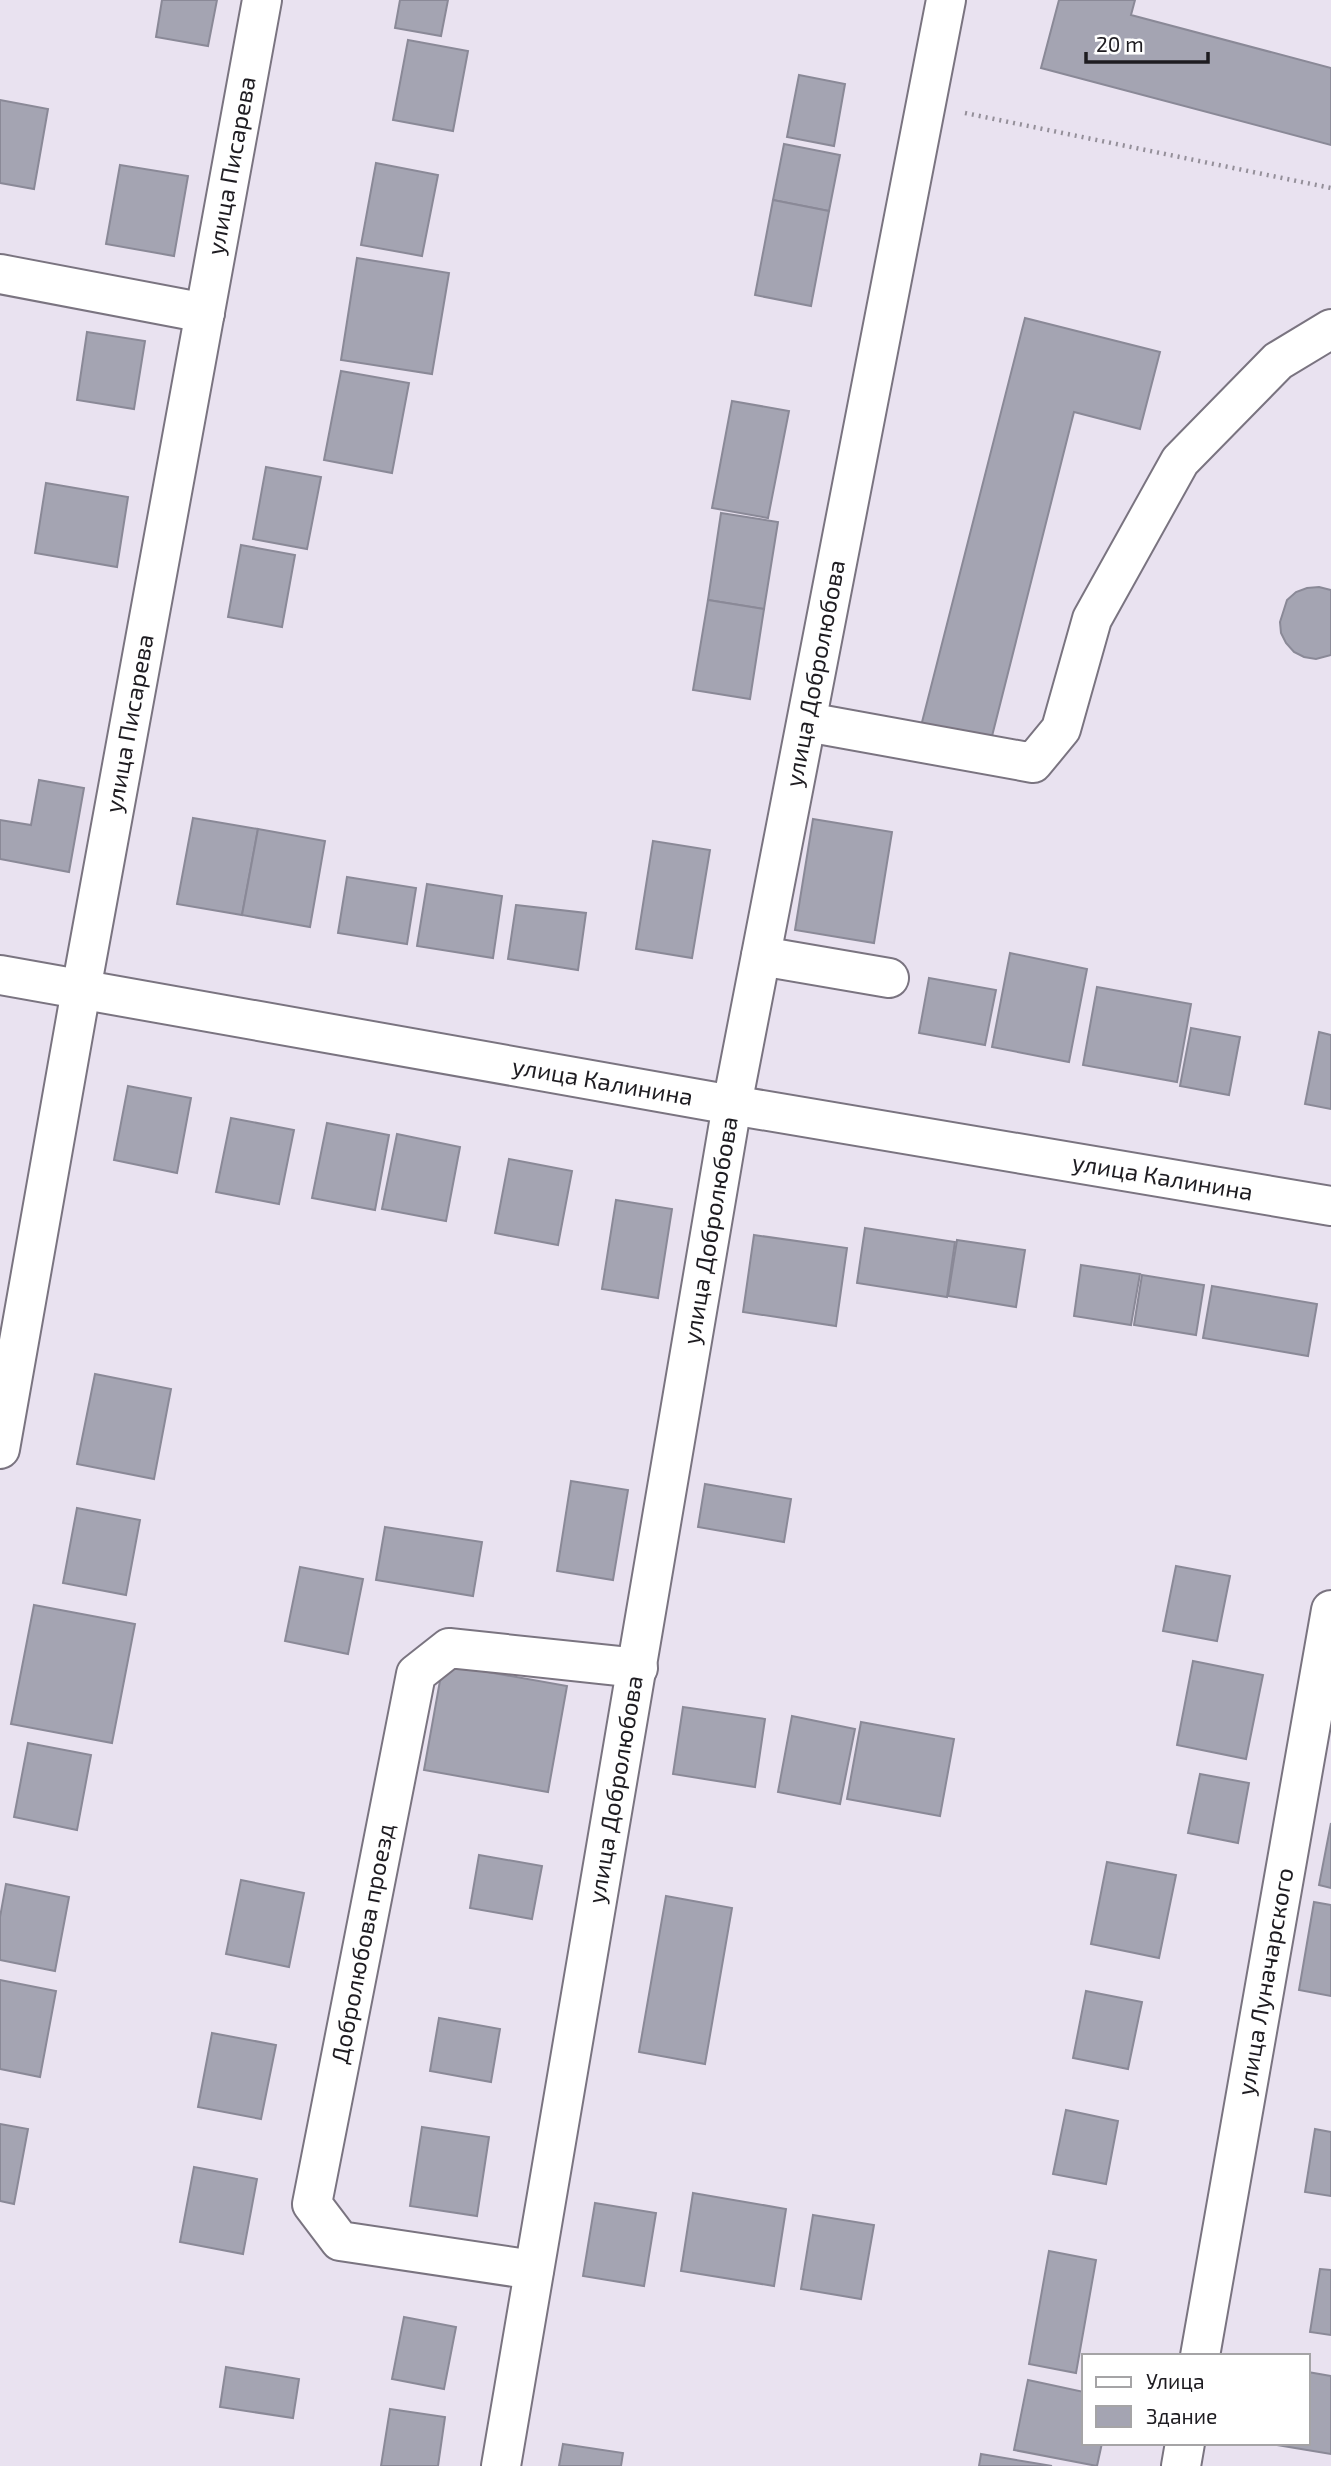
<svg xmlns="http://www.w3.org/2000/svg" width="1331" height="2466" font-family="'Exo 2',sans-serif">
<rect width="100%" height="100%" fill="#e9e2f0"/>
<g fill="#a4a4b2" stroke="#8a8997" stroke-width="2">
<polygon points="162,0 217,0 208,46 156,37"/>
<polygon points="400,0 448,0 441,36 395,28"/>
<polygon points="1059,0 1135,0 1131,15 1331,68 1331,145 1041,68"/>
<polygon points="408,40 468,51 453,131 393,120"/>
<polygon points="799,75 845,84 834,146 787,137"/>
<polygon points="0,100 48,109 34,189 0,183"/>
<polygon points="784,144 840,155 829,211 773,200"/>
<polygon points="376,163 438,175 422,256 361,245"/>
<polygon points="120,165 188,176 174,256 106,244"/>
<polygon points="773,200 829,211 811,306 755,295"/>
<polygon points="357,258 449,273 432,374 341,360"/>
<polygon points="1025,318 1160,352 1140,429 1074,412 989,748 920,730"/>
<polygon points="87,332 145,341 134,409 77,400"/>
<polygon points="341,371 409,383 392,473 324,460"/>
<polygon points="732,401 789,411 768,518 712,508"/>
<polygon points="266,467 321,477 307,549 253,539"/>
<polygon points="46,483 128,497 117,567 35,553"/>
<polygon points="721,513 778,522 764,609 708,600"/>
<polygon points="241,545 295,555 282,627 228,617"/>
<polygon points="1319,587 1331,590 1331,655 1316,659 1304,657 1294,652 1286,643 1281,633 1280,622 1287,600 1296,592 1307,588"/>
<polygon points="708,600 764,609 750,699 693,690"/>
<polygon points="39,780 84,788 69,872 0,859 0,820 31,825"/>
<polygon points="193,818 258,829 242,915 177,904"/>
<polygon points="813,819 892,832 874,943 795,930"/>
<polygon points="258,829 325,841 310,927 242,915"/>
<polygon points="653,841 710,850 692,958 636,949"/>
<polygon points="347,877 416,888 407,944 338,933"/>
<polygon points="427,884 502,896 493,958 417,946"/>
<polygon points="516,905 586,913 578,970 508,959"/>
<polygon points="1010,953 1087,969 1069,1062 992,1047"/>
<polygon points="929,978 996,990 985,1045 919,1033"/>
<polygon points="1097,987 1191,1004 1177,1082 1083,1065"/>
<polygon points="1191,1028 1240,1037 1229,1095 1180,1086"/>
<polygon points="1319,1032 1331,1035 1331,1109 1305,1104"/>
<polygon points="128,1086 191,1098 177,1173 114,1160"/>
<polygon points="231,1118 294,1130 279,1204 216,1192"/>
<polygon points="327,1123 389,1135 375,1210 312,1198"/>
<polygon points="397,1134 460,1147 446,1221 382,1209"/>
<polygon points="509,1159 572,1171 558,1245 495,1233"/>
<polygon points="616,1200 672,1209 658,1298 602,1289"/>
<polygon points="865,1228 955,1242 947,1297 857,1283"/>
<polygon points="754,1235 847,1248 836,1326 743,1312"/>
<polygon points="957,1240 1025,1250 1016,1307 948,1296"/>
<polygon points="1081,1265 1140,1274 1131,1325 1074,1316"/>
<polygon points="1142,1275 1204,1285 1196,1335 1134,1325"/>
<polygon points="1212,1286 1317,1304 1308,1356 1203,1338"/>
<polygon points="95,1374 171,1389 154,1479 77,1464"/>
<polygon points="571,1481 628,1490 613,1580 557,1571"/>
<polygon points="705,1484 791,1499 784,1542 698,1527"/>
<polygon points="77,1508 140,1520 126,1595 63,1583"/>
<polygon points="385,1527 482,1542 473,1596 376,1580"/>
<polygon points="1176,1566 1230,1576 1217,1641 1163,1631"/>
<polygon points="300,1567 363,1579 348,1654 285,1641"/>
<polygon points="34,1605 135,1624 112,1743 11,1724"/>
<polygon points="1193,1661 1263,1675 1246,1759 1177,1745"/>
<polygon points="443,1664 567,1686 548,1792 424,1770"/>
<polygon points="683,1707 765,1719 755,1787 673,1774"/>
<polygon points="792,1716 855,1729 840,1804 778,1792"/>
<polygon points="861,1722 954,1739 940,1816 847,1799"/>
<polygon points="28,1743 91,1755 77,1830 14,1817"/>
<polygon points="1200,1774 1249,1783 1238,1843 1188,1833"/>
<polygon points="1331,1823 1331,1888 1319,1885"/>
<polygon points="479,1855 542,1866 532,1919 470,1908"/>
<polygon points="1107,1862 1176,1875 1159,1958 1091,1944"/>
<polygon points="241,1880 304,1893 289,1967 226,1954"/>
<polygon points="6,1884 69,1897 55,1971 0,1960 0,1917"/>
<polygon points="666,1896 732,1908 705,2064 639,2052"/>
<polygon points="1314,1902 1331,1905 1331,1996 1299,1990"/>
<polygon points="0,1980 56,1991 40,2077 0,2069"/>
<polygon points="1086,1991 1142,2002 1128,2069 1073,2058"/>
<polygon points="439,2018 500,2029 491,2082 430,2071"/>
<polygon points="212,2033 276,2045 261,2119 198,2107"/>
<polygon points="1066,2110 1118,2121 1106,2184 1053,2174"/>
<polygon points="0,2124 28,2129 14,2204 0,2201"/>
<polygon points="422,2127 489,2137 477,2216 410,2206"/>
<polygon points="1315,2129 1331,2132 1331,2196 1305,2192"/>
<polygon points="194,2167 257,2179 243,2254 180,2242"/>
<polygon points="693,2193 786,2209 774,2286 681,2271"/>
<polygon points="595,2203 656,2213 644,2286 583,2276"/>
<polygon points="813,2215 874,2225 861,2299 801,2289"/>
<polygon points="1049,2251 1096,2260 1076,2373 1029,2364"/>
<polygon points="1320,2269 1331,2270 1331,2335 1310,2332"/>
<polygon points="404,2317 456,2327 444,2389 392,2379"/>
<polygon points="226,2367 299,2379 293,2418 220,2407"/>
<polygon points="1308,2372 1331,2376 1331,2454 1277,2445 1308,2443"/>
<polygon points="1028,2380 1084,2392 1084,2443 1102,2443 1097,2466 1014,2450"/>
<polygon points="390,2409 445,2417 438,2466 381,2466"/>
<polygon points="563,2444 623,2453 621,2466 559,2466"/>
<polygon points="981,2454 1052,2466 979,2466"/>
</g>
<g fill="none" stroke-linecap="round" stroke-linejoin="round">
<g stroke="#7a7480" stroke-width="42">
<g id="minor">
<polyline points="0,274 205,313"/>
<polyline points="807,722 1033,763 1061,729 1092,619 1180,461 1278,361 1331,329"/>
<polyline points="761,956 889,978"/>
<path id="s1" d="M0 975 732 1105 1331 1206"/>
<path id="s2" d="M0 1449 81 990 262 0"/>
<path id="s3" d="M534 2270 340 2241 312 2204 416 1674 449 1648 638 1668"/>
<path id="s4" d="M1200 2356 1331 1610"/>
<path id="s5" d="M501 2466 732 1105 946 0"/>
<polyline points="1181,2466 1185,2443"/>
</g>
</g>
<polyline stroke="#948f99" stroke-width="4.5" stroke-dasharray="2 5" stroke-linecap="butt" points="965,113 1331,188"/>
<use href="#minor" stroke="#fff" stroke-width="38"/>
</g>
<g text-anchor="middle" stroke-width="6" stroke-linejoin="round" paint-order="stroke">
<g font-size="24" fill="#1e1c21" stroke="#fff">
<text dy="8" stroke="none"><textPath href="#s2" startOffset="1304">улица Писарева</textPath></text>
<text dy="8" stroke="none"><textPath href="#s5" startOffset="1820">улица Добролюбова</textPath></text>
<text dy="8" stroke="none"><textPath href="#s2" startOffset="737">улица Писарева</textPath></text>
<text dy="8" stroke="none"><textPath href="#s1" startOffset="612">улица Калинина</textPath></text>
<text dy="8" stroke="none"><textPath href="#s1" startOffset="1180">улица Калинина</textPath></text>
<text dy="8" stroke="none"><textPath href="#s5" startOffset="1253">улица Добролюбова</textPath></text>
<text dy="8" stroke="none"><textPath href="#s5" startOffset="686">улица Добролюбова</textPath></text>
<text dy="8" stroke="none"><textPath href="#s3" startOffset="508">Добролюбова проезд</textPath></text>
<text dy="8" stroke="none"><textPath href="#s4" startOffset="380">улица Луначарского</textPath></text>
</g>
</g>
<rect x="1082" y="2354" width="228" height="91" fill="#ffffff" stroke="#a5a4a6" stroke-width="2"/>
<rect x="1096" y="2377" width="35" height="10" fill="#ffffff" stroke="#a5a4a6" stroke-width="2"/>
<text x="1146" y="2389" font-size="21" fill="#1e1c21">Улица</text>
<rect x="1096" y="2406" width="35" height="21" fill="#a4a4b2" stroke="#a5a4a6" stroke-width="2"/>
<text x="1146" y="2424" font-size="21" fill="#1e1c21">Здание</text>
<path d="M1086 52v10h122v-10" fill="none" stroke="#1e1c21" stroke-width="3.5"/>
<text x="1096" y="52" font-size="21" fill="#1e1c21" stroke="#ffffff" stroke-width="5" paint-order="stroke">20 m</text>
</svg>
